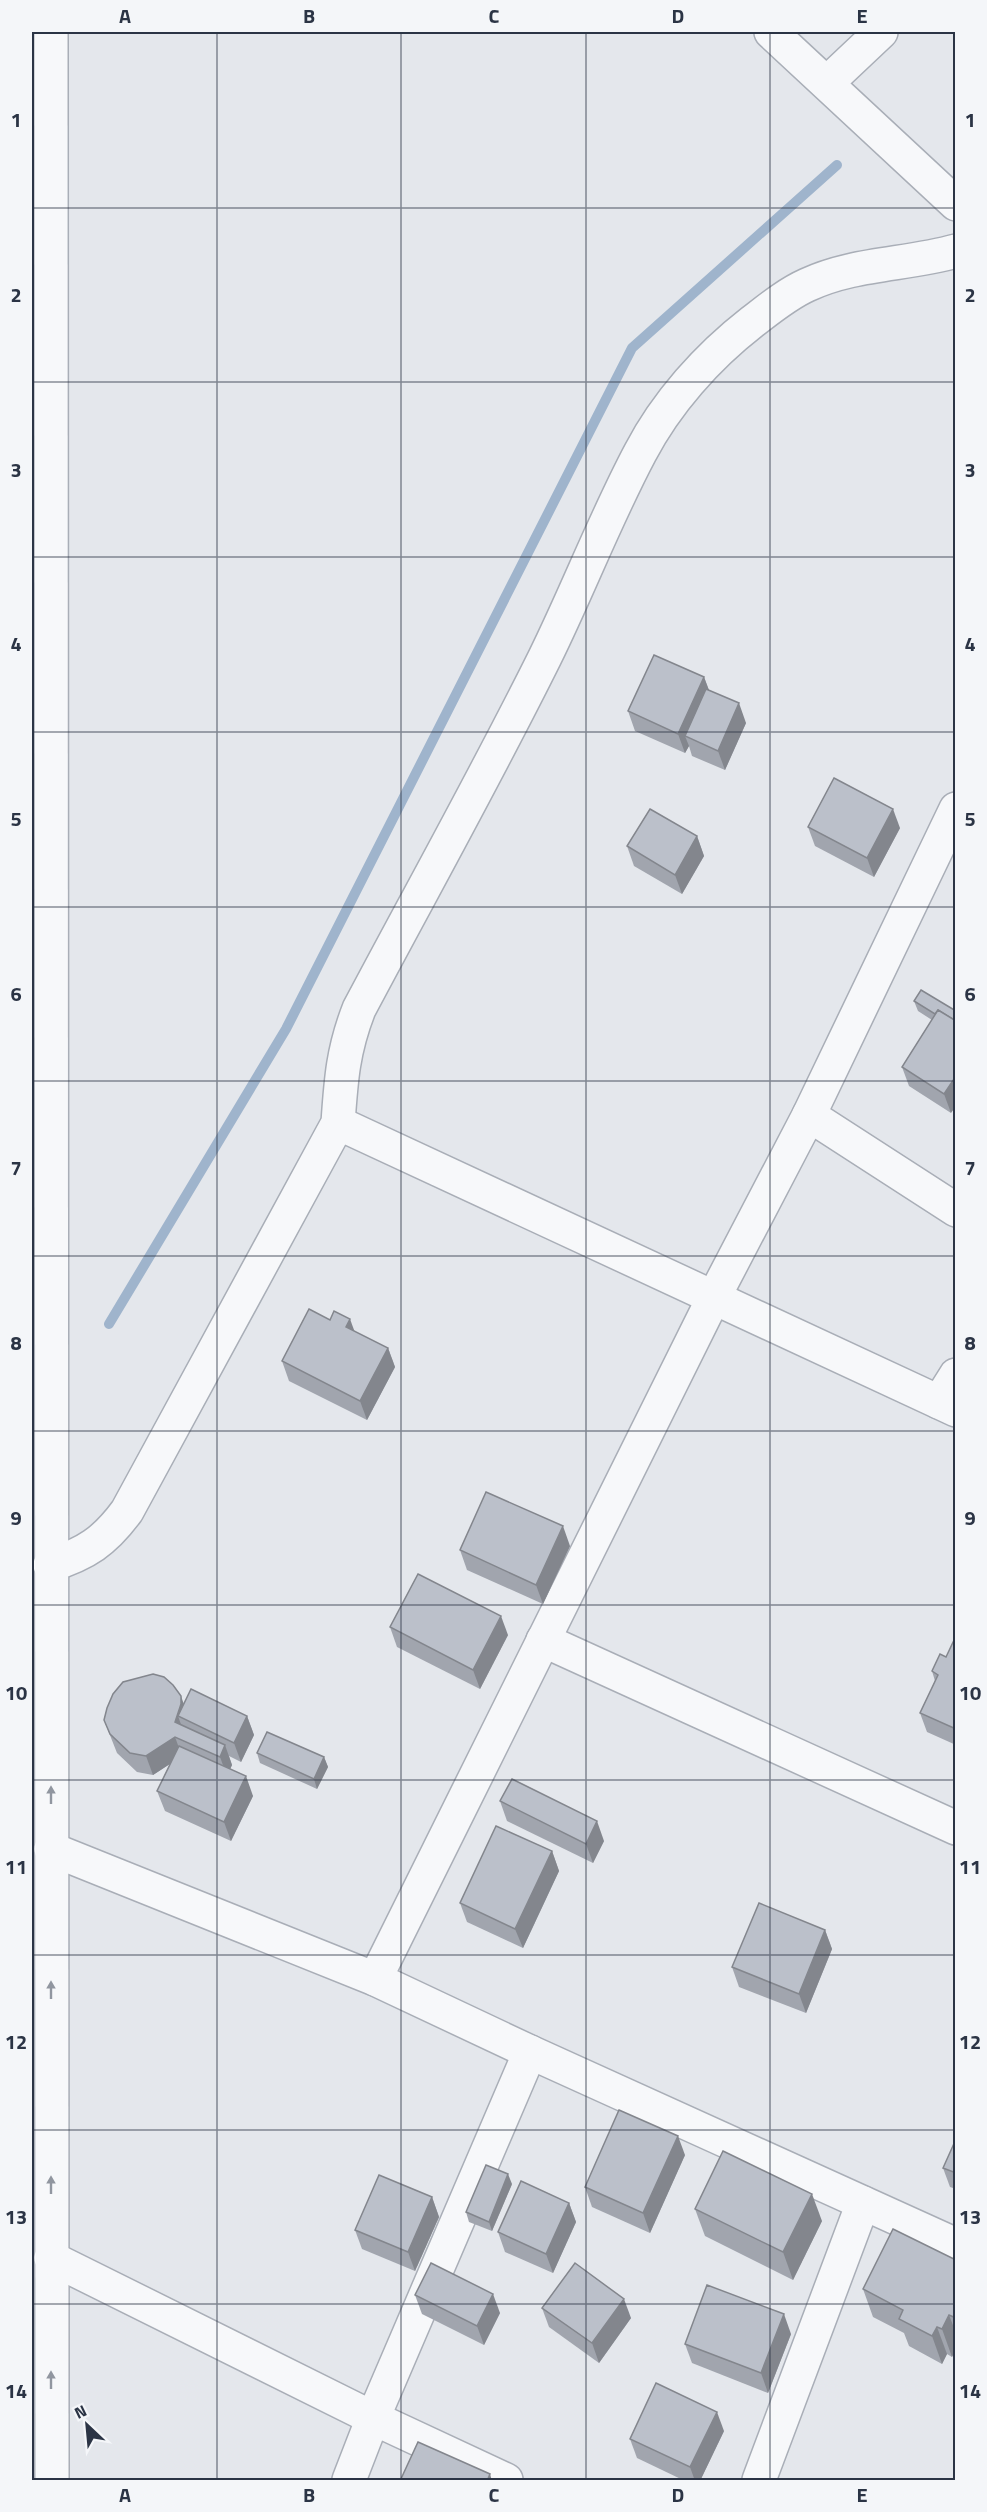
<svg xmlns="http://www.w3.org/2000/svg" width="987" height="2512" font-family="'Titillium Web',sans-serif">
<rect width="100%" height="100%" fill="#e4e7ec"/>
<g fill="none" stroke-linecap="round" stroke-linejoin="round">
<polyline stroke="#9fb4cc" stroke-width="10" points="109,1324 286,1029 632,348 837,165"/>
<g stroke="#a9aeb7" stroke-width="36">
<g id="minor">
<polyline points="51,32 52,2480"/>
<polyline points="771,32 956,204"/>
<polyline points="828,82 881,32"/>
<polyline points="809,1115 956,1210"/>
<polyline points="338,1123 956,1410"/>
<polyline points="939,1402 956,1375"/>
<path d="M50 1565C86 1554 105 1541 127 1511L338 1123C341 1079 343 1050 359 1009 421 892 486 776 545 657 578 590 605 519 640 453 666 403 707 357 752 322 769 309 787 294 807 285 854 263 906 265 956 251"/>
<polyline points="543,1640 956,1828"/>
<polyline points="51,1849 375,1979 530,2052 956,2245"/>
<polyline points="375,1979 714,1297 809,1115 956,809"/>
<polyline points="51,2258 373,2418 506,2480"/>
<polyline points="349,2480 373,2418 530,2052"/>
<polyline points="759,2480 863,2203"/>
</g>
</g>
<use href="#minor" stroke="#f7f8fa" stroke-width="33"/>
</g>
<g fill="#a1a5ae">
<polygon points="704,677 709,690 746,723 725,770 692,756 689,746 685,753 635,731 628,711"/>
<polygon points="808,827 900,828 874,877 815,846"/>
<polygon points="697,836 704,856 682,894 634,866 627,846"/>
<polygon points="914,1001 956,1011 951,1113 909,1086 902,1067 932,1020 918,1011"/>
<polygon points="330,1320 388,1348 395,1367 367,1420 289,1381 282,1361"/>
<polygon points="570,1546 543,1604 467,1570 460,1550"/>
<polygon points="390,1627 508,1635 480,1689 397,1647"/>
<polygon points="956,1638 956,1745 927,1732 920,1713 935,1681 932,1671 946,1657"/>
<polygon points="183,1704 247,1716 254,1735 241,1762 229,1756 232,1765 230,1769 253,1796 231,1841 165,1811 157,1791 170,1764 153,1775 137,1772 117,1753 104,1720"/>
<polygon points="257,1753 324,1757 328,1767 317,1789 260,1763"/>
<polygon points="500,1801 604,1841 593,1863 507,1821"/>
<polygon points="552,1851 559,1871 523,1948 467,1922 460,1903"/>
<polygon points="825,1930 832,1949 806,2013 739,1987 732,1967"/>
<polygon points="956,2139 956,2189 950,2187 943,2168"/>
<polygon points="685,2155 650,2233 592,2207 585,2187"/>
<polygon points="512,2184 492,2231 469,2222 466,2212"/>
<polygon points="432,2197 439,2217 415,2271 362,2249 355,2230"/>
<polygon points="569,2203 576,2222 553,2273 505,2252 498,2232"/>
<polygon points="695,2209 822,2221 793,2280 705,2236"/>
<polygon points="956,2260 956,2349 952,2357 947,2354 942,2364 909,2346 904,2333 873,2317 863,2289"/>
<polygon points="415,2295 500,2313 484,2345 422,2314"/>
<polygon points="542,2308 631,2318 599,2363 549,2327"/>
<polygon points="791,2334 768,2393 692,2363 685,2344"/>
<polygon points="724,2431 700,2481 685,2481 637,2458 630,2439"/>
</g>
<g fill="#83868d">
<polygon points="704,677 711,696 685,736 689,746 685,753 678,734"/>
<polygon points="739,703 746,723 725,770 718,751"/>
<polygon points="893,809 900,828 874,877 867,858"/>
<polygon points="697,836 704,856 682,894 675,875"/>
<polygon points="956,1076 956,1106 951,1113 944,1094"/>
<polygon points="350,1319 357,1338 346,1327"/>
<polygon points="388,1348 395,1367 367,1420 360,1401"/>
<polygon points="563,1526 570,1546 543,1604 536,1585"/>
<polygon points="501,1616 508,1635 480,1689 473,1670"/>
<polygon points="181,1696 188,1716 178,1716 184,1733 175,1722"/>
<polygon points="247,1716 254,1735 241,1762 234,1743"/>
<polygon points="175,1737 182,1756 153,1775 146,1756"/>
<polygon points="225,1745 232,1765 227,1776 220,1757"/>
<polygon points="324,1757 328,1767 317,1789 314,1779"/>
<polygon points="246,1776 253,1796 231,1841 224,1822"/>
<polygon points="597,1821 604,1841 593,1863 586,1844"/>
<polygon points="552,1851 559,1871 523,1948 515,1929"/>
<polygon points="825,1930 832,1949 806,2013 799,1994"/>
<polygon points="678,2136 685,2155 650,2233 643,2213"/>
<polygon points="508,2174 512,2184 492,2231 489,2222"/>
<polygon points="812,2194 822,2221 793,2280 783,2252"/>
<polygon points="432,2197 439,2217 415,2271 408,2252"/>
<polygon points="569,2203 576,2222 553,2273 546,2254"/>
<polygon points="493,2294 500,2313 484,2345 477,2326"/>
<polygon points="624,2299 631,2318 599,2363 592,2343"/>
<polygon points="784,2314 791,2334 768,2393 761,2373"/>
<polygon points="949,2315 956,2333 956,2349 952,2357 942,2329"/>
<polygon points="937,2327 947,2354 942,2364 932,2336"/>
<polygon points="717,2412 724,2431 700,2481 695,2481 690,2467"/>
<polygon points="490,2474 492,2481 487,2481"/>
</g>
<g fill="#bbc0ca" stroke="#83868d" stroke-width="1.5">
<polygon points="654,655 704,677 678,734 628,711"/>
<polygon points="706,689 739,703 718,751 685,736"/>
<polygon points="834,778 893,809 867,858 808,827"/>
<polygon points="650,809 697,836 675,875 627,846"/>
<polygon points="921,990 956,1011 956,1021 938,1010 935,1014 914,1001"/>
<polygon points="938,1010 956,1021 956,1076 944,1094 902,1067"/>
<polygon points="309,1309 330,1320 334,1311 350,1319 346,1327 388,1348 360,1401 282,1361"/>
<polygon points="486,1492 563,1526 536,1585 460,1550"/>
<polygon points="418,1574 501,1616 473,1670 390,1627"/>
<polygon points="955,1638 956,1638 956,1729 920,1713 938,1675 932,1671 940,1654 946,1657"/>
<polygon points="153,1674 164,1677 173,1685 181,1696 181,1704 175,1722 225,1745 220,1757 175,1737 146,1756 130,1753 110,1734 104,1720 107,1708 113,1694 123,1682"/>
<polygon points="191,1689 247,1716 234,1743 178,1716"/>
<polygon points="267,1732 324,1757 314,1779 257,1753"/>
<polygon points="179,1746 246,1776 224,1822 157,1791"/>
<polygon points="512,1779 597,1821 586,1844 500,1801"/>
<polygon points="496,1826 552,1851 515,1929 460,1903"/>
<polygon points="759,1903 825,1930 799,1994 732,1967"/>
<polygon points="619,2110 678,2136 643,2213 585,2187"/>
<polygon points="956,2139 956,2173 943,2168"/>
<polygon points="723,2151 812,2194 783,2252 695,2209"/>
<polygon points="486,2165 508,2174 489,2222 466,2212"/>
<polygon points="379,2175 432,2197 408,2252 355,2230"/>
<polygon points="521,2181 569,2203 546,2254 498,2232"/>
<polygon points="893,2229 956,2260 956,2318 949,2315 942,2329 937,2327 932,2336 899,2319 903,2310 863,2289"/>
<polygon points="431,2263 493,2294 477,2326 415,2295"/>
<polygon points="575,2263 624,2299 592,2343 542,2308"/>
<polygon points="707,2285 784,2314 761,2373 685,2344"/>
<polygon points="656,2383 717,2412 690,2467 630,2439"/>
<polygon points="418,2442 490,2474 487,2481 400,2481"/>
</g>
<defs><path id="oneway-solid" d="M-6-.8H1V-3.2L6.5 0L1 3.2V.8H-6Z" transform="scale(1.5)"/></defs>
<g fill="#9196a0">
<use href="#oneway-solid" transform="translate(51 1795) rotate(-90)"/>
<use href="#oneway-solid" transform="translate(51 1990) rotate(-90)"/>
<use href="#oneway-solid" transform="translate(51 2185) rotate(-90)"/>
<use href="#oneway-solid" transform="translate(51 2380) rotate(-90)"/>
</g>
<path fill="none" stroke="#2b3445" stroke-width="1.5" stroke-opacity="0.55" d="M217 32V2480M401 32V2480M586 32V2480M770 32V2480M32 208H956M32 382H956M32 557H956M32 732H956M32 907H956M32 1081H956M32 1256H956M32 1431H956M32 1605H956M32 1780H956M32 1955H956M32 2130H956M32 2304H956"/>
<rect width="987" height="2512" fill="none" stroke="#f4f6f9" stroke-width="66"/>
<g transform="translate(87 2425) rotate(334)" stroke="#f4f6f9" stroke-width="4.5" paint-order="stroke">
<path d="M0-4.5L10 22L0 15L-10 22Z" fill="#2b3445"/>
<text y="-9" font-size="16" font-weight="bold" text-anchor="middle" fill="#2b3445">N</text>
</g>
<rect x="33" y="33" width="921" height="2446" fill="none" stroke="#2b3445" stroke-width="2"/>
<g font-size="20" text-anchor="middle" font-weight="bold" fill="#2b3445">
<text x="125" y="23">A</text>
<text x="309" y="23">B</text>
<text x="494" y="23">C</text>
<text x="678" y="23">D</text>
<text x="862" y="23">E</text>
<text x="16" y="127">1</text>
<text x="970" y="127">1</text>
<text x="16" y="302">2</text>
<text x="970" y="302">2</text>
<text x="16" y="477">3</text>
<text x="970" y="477">3</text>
<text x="16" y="651">4</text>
<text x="970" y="651">4</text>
<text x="16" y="826">5</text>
<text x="970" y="826">5</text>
<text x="16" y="1001">6</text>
<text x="970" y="1001">6</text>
<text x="16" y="1175">7</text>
<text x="970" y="1175">7</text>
<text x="16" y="1350">8</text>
<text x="970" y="1350">8</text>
<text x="16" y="1525">9</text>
<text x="970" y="1525">9</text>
<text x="16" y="1700">10</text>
<text x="970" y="1700">10</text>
<text x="16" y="1874">11</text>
<text x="970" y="1874">11</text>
<text x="16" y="2049">12</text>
<text x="970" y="2049">12</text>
<text x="16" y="2224">13</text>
<text x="970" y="2224">13</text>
<text x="16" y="2398">14</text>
<text x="970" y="2398">14</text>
<text x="125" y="2502">A</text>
<text x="309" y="2502">B</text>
<text x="494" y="2502">C</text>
<text x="678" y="2502">D</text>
<text x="862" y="2502">E</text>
</g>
</svg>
